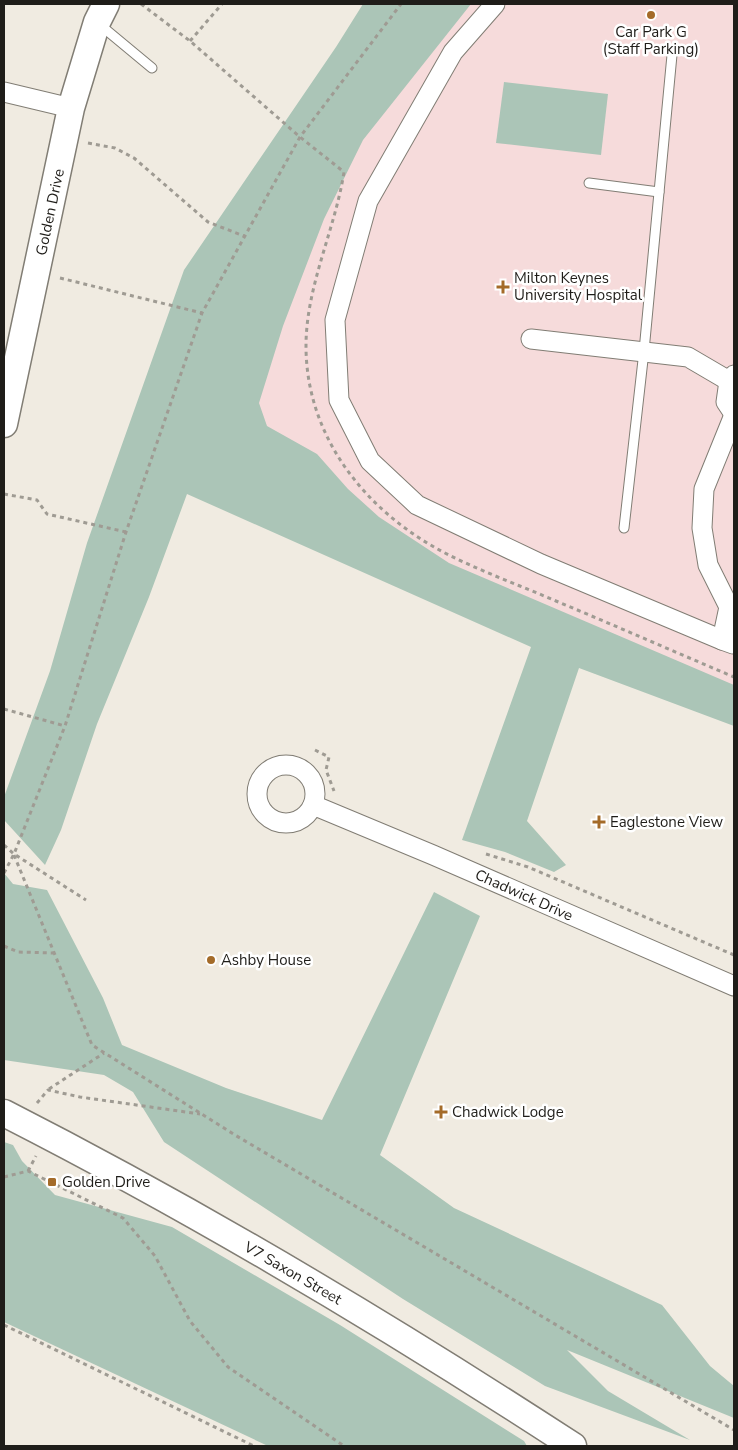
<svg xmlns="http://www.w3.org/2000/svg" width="738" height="1450" font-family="'Nunito Sans',sans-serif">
<rect width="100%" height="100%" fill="#f0ebe1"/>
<polygon fill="#f6dbdb" points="450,4 734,4 734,695 352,530 215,425 330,150"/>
<g fill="#abc5b7">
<polygon points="363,4 471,4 363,140 324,219 283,326 259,403 267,426 317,454 348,489 379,517 449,563 734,685 734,726 579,668 527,821 566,865 554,872 505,852 462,840 531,647 187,494 149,597 97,724 61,830 45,865 4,820 4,797 50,671 87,543 184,270 336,47"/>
<polygon points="504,82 608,94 601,155 496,143"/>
<polygon points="4,873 13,884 47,890 103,998 122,1045 226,1088 322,1120 434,892 480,916 380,1155 454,1208 662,1305 710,1366 734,1386 734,1418 567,1350 608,1391 690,1440 545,1386 403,1299 164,1142 133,1092 104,1075 4,1060"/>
<polygon points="4,1142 13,1145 22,1161 55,1195 172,1227 340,1325 524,1441 527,1446 268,1446 4,1322"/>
</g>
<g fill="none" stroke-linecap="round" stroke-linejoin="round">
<g stroke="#817d74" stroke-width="11">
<g id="lane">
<polyline points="99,24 152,68"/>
<polyline points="589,183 659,192"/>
<polyline points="624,528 644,351 672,55"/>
</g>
</g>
<g stroke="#817d74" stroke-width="21">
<g id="street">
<polyline points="495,4 453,52 368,201 335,320 339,400 370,461 417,505 541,564 722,640"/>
<polyline points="4,92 71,108"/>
<polyline points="531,339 688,357 729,381"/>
<polyline points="734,375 729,381 726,402 734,414"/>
<polyline points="733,644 722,640 729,607 708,565 702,528 704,489 734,415"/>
<circle cx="286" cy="794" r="29"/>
<polyline points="313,805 433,855 734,986"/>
</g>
</g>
<g stroke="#817d74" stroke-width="29">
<g id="secondary">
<polyline points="4,424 71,108 97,22 106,4"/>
<path d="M4 1113C200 1213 389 1326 573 1446"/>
</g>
</g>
<g stroke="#9f9b93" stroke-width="3" stroke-dasharray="4 4" stroke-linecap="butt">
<path d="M141 4 190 41 300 137 344 172C335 230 306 286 306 346 306 437 366 512 445 553 480 571 519 585 556 601 616 626 675 652 734 677"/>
<polyline points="190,41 222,4"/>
<polyline points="88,143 115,148 134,158 208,222 244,236"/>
<polyline points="60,278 202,313"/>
<polyline points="4,494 37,500 47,514 126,532"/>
<polyline points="4,709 65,726"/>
<polyline points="315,750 329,757 326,770 334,791"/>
<polyline points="4,845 14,854 86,900"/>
<polyline points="486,854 528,867 734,955"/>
<polyline points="14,855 92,1045 235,1135 734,1430"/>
<polyline points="4,873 14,854 65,726 126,532 202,313 300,137 401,4"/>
<polyline points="4,946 18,952 54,953"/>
<polyline points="49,1089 104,1053"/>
<polyline points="37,1103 48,1090 80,1097 200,1114"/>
<polyline points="28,1171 36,1156"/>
<polyline points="4,1177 28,1171 123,1218 155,1256 190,1321 228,1367 344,1446"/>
<polyline points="4,1325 254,1446"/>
</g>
<use href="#lane" stroke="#fff" stroke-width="9"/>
<use href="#street" stroke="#fff" stroke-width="19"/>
<use href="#secondary" stroke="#fff" stroke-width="26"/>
</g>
<g fill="#a46b29" stroke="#fff" stroke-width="2">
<circle cx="651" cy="15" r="5"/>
<path d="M500.5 279.5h5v5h5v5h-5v5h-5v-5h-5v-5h5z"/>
<path d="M596.5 814.5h5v5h5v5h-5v5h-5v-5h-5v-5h5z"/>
<circle cx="211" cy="960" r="5"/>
<path d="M438.5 1104.5h5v5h5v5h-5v5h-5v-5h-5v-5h5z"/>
<rect x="47" y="1177" width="10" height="10" rx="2.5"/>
</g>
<g text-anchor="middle" stroke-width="5" stroke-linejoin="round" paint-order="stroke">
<g font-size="15" fill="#1f1d19" stroke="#fff" text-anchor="start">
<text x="651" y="37" text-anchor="middle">Car Park G<tspan x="651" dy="17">(Staff Parking)</tspan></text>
<text x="514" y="283">Milton Keynes<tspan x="514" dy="17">University Hospital</tspan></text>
<text x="610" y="827">Eaglestone View</text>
<text x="221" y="965">Ashby House</text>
<text x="452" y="1117">Chadwick Lodge</text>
<text x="62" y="1187">Golden Drive</text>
</g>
<g font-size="15" fill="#1f1d19" stroke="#fff">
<text transform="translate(50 212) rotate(-78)" y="5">Golden Drive</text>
<text transform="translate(524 895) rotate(24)" y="5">Chadwick Drive</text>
<text transform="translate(293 1273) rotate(30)" y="5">V7 Saxon Street</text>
</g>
</g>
<rect width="738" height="1450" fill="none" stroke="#1f1d19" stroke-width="10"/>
</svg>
